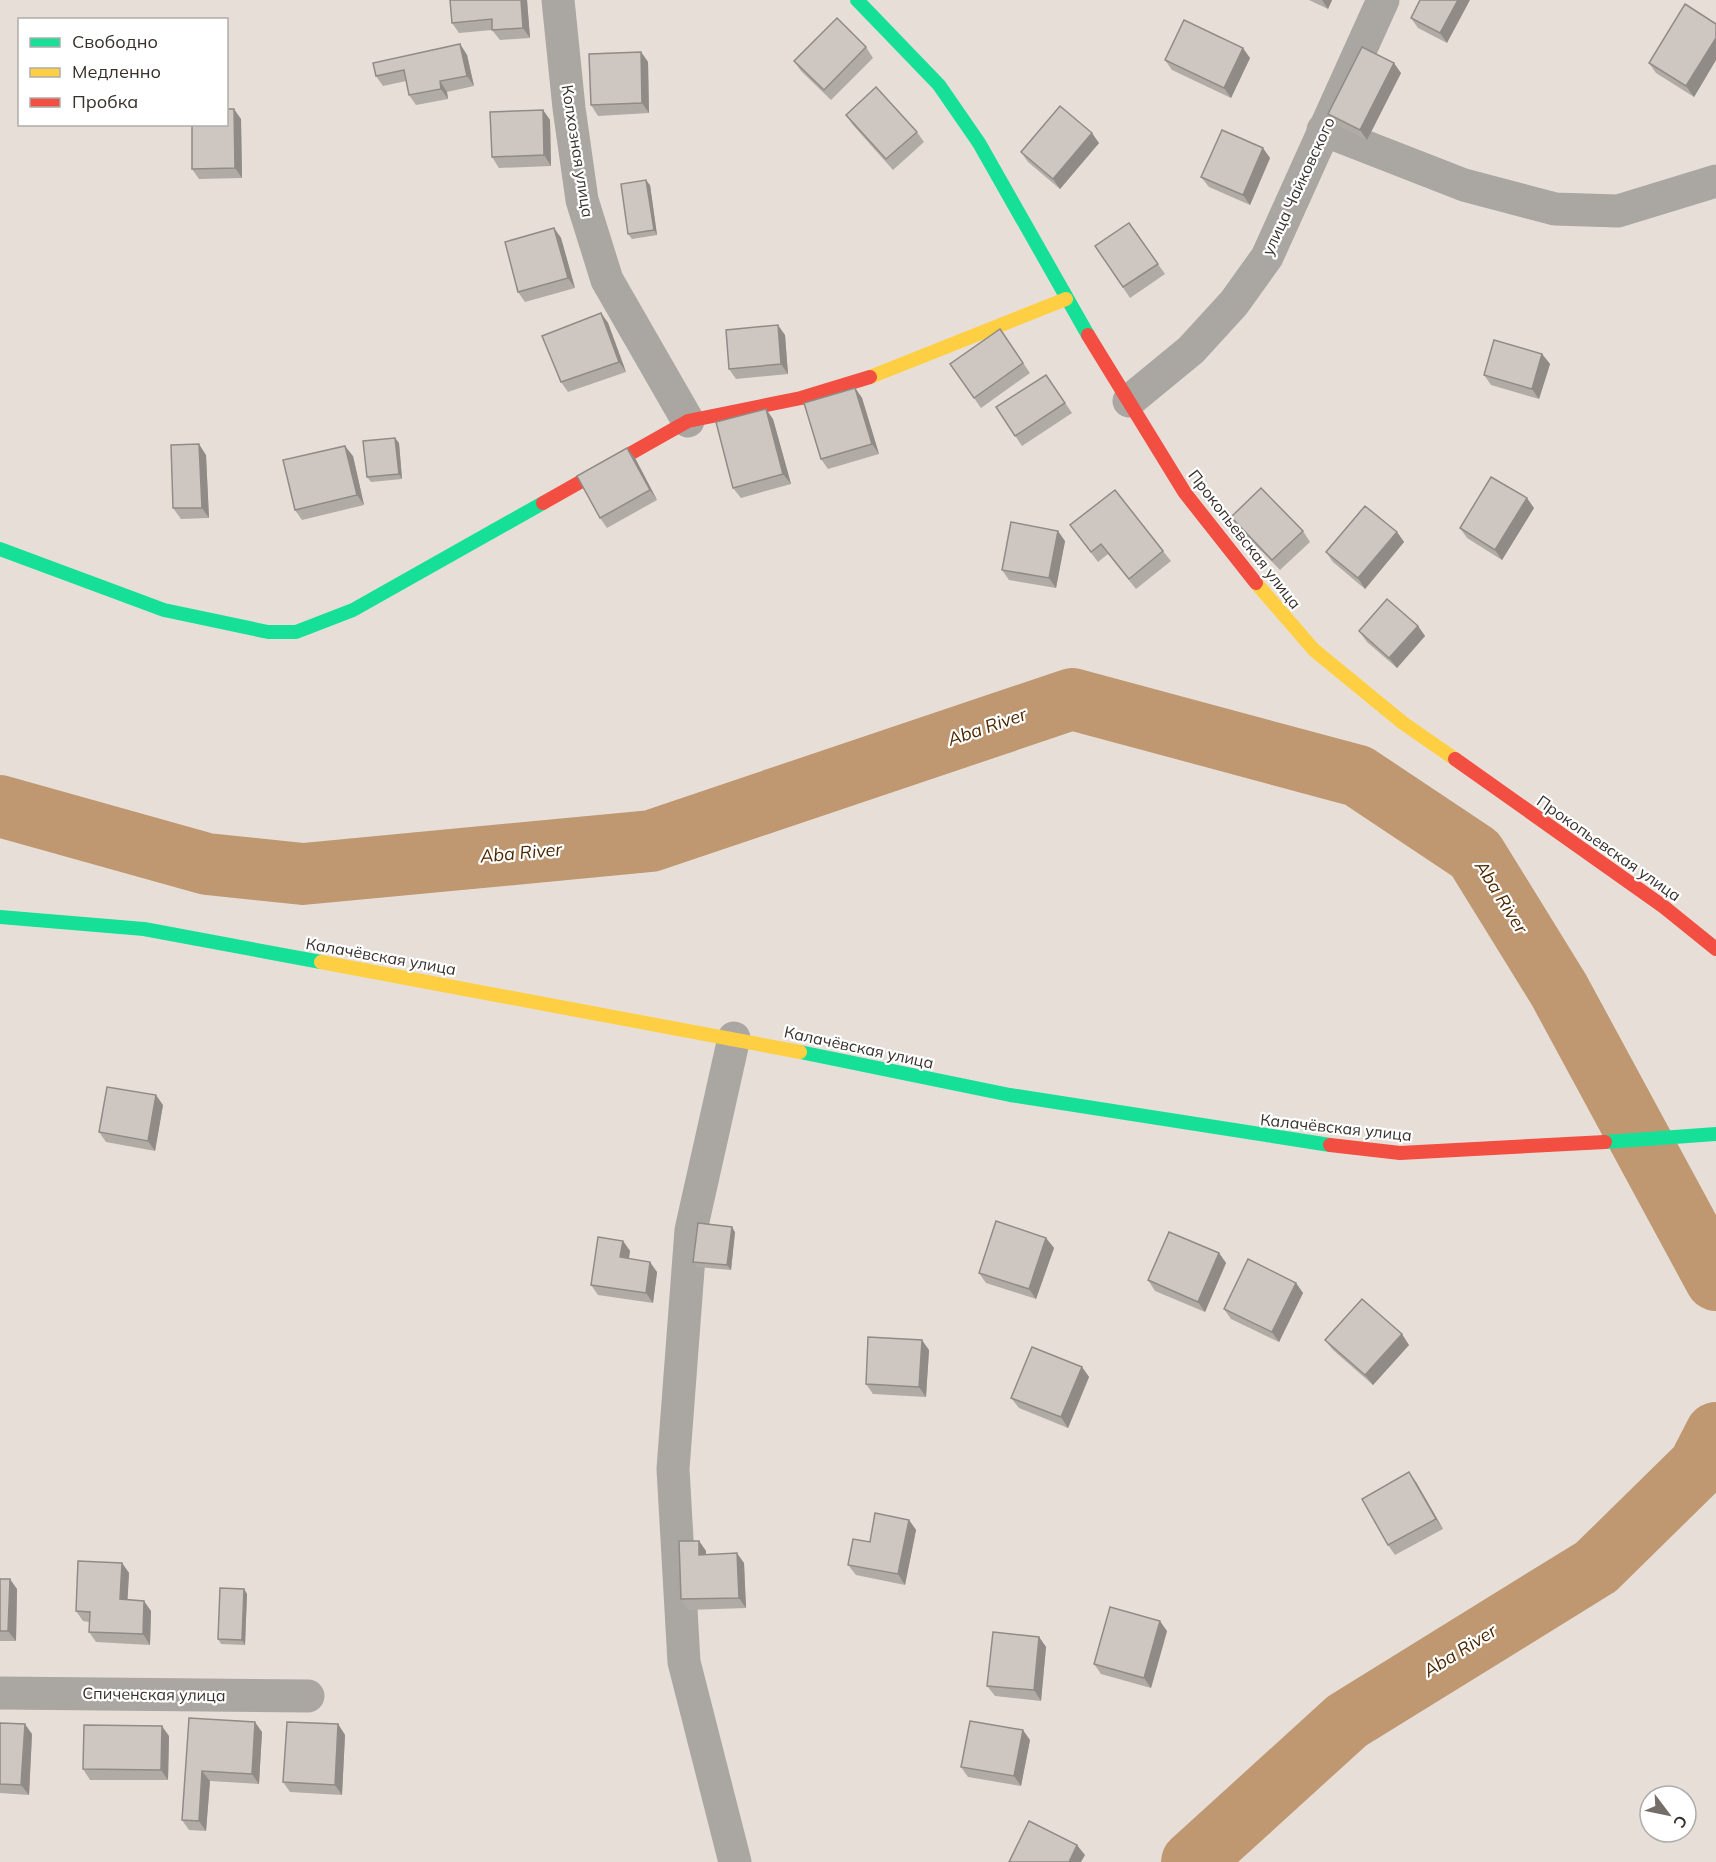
<svg xmlns="http://www.w3.org/2000/svg" width="1716" height="1862" font-family="Mulish,sans-serif">
<rect width="100%" height="100%" fill="#e7dfd7"/>
<g fill="none" stroke-linecap="round" stroke-linejoin="round">
<g stroke="#bf9871" stroke-width="62">
<polyline points="0,806 207,864 303,874 651,841 1072,699 1358,776 1475,854 1559,990 1716,1280"/>
<polyline points="1192,1862 1347,1721 1596,1567 1699,1466 1716,1433"/>
</g>
<g stroke="#aaa6a2" stroke-width="33">
<polyline points="558,0 569,108 582,200 607,280 688,421"/>
<polyline points="1323,130 1464,185 1555,209 1618,211 1716,181"/>
<polyline points="1129,401 1191,350 1234,303 1267,257 1383,0"/>
<polyline points="734,1038 691,1230 673,1469 684,1662 735,1862"/>
<polyline points="0,1693 308,1696"/>
</g>
<g stroke="#16e098" stroke-width="14">
<polyline points="857,0 939,85 979,143 1088,335"/>
<polyline points="0,549 164,610 268,632 296,632 353,610 543,503"/>
<polyline points="0,917 144,929 321,962"/>
<polyline points="800,1052 1010,1095 1330,1145"/>
<polyline points="1605,1142 1716,1134"/>
</g>
<g stroke="#ffcf43" stroke-width="14">
<polyline points="870,377 1066,299"/>
<polyline points="1256,583 1314,650 1403,723 1455,759"/>
<polyline points="321,962 800,1052"/>
</g>
<g stroke="#f24e42" stroke-width="14">
<polyline points="1088,335 1185,493 1256,583"/>
<polyline points="543,503 688,421 801,398 870,377"/>
<polyline points="1455,759 1664,907 1716,949"/>
<polyline points="1330,1145 1400,1153 1605,1142"/>
</g>
</g>
<g fill="#b1aba6">
<polygon points="450,0 527,0 530,38 500,40 492,30 459,33 452,23"/>
<polygon points="1309,0 1332,0 1328,9"/>
<polygon points="1420,0 1447,43 1418,28 1411,18"/>
<polygon points="1716,24 1716,60 1694,97 1656,73 1649,63"/>
<polygon points="460,44 467,55 474,86 447,92 448,99 416,105 409,95 406,81 383,86 376,76"/>
<polygon points="866,47 873,58 831,100 801,71 794,61"/>
<polygon points="641,52 648,62 649,113 598,116 591,105"/>
<polygon points="1250,58 1231,98 1172,70 1165,60"/>
<polygon points="1401,73 1367,140 1335,124 1328,114"/>
<polygon points="543,110 550,120 551,166 499,168 492,157"/>
<polygon points="846,115 917,132 924,142 893,170 853,125"/>
<polygon points="241,119 242,178 199,179 192,169"/>
<polygon points="1099,143 1060,189 1028,162 1021,152"/>
<polygon points="1270,158 1250,205 1209,187 1201,177"/>
<polygon points="650,185 657,235 632,239 628,234"/>
<polygon points="1129,223 1165,274 1130,298 1095,246"/>
<polygon points="554,228 561,238 575,288 525,302 518,292"/>
<polygon points="601,313 608,323 626,372 568,392 561,382"/>
<polygon points="1000,329 1030,373 981,408 950,364"/>
<polygon points="785,335 788,374 736,379 729,369"/>
<polygon points="1542,354 1550,364 1539,399 1491,385 1484,375"/>
<polygon points="1053,385 1072,413 1022,446 996,407"/>
<polygon points="855,388 862,398 879,454 828,469 821,459"/>
<polygon points="773,419 791,484 741,498 733,488"/>
<polygon points="395,438 399,443 402,479 371,482 367,477"/>
<polygon points="206,455 209,518 181,519 173,508"/>
<polygon points="353,456 364,505 302,520 295,510"/>
<polygon points="635,458 657,500 607,528 600,518"/>
<polygon points="1534,508 1502,560 1467,538 1460,528"/>
<polygon points="1231,517 1303,531 1310,542 1280,570 1238,527"/>
<polygon points="1070,525 1163,551 1171,561 1136,589 1108,554 1098,562"/>
<polygon points="1397,532 1404,542 1365,589 1333,562 1326,552"/>
<polygon points="1065,541 1056,588 1009,580 1002,570"/>
<polygon points="1418,626 1425,636 1397,668 1367,642 1359,631"/>
<polygon points="163,1105 155,1151 106,1142 99,1132"/>
<polygon points="735,1232 731,1270 697,1267 693,1262"/>
<polygon points="1046,1238 1054,1248 1036,1299 986,1283 979,1273"/>
<polygon points="623,1241 630,1251 629,1259 657,1272 653,1303 598,1295 591,1285"/>
<polygon points="1219,1253 1226,1263 1205,1312 1155,1291 1148,1280"/>
<polygon points="1296,1283 1303,1293 1279,1342 1231,1319 1224,1309"/>
<polygon points="1325,1340 1409,1345 1373,1385 1333,1350"/>
<polygon points="929,1350 926,1397 873,1394 866,1384"/>
<polygon points="1082,1367 1089,1377 1068,1428 1019,1408 1011,1398"/>
<polygon points="1416,1482 1443,1529 1395,1555 1388,1545"/>
<polygon points="909,1520 916,1530 905,1585 856,1575 848,1565 870,1542"/>
<polygon points="699,1541 706,1551 706,1554 744,1563 746,1608 688,1610 681,1599"/>
<polygon points="122,1563 129,1573 127,1600 151,1611 150,1645 96,1642 89,1632 89,1622 83,1621 76,1611"/>
<polygon points="0,1579 17,1589 16,1641 0,1641"/>
<polygon points="244,1589 247,1594 245,1645 221,1644 218,1639"/>
<polygon points="1167,1631 1151,1688 1101,1674 1094,1664"/>
<polygon points="1039,1637 1046,1647 1041,1701 995,1696 987,1686"/>
<polygon points="189,1718 262,1732 259,1784 210,1781 206,1831 189,1830 182,1820"/>
<polygon points="0,1723 32,1734 29,1795 0,1793"/>
<polygon points="338,1724 345,1735 342,1795 290,1792 283,1782"/>
<polygon points="169,1736 168,1780 90,1780 83,1769"/>
<polygon points="1030,1740 1021,1786 968,1777 961,1767"/>
</g>
<g fill="#908b87">
<polygon points="521,0 527,0 530,38 523,28"/>
<polygon points="1322,0 1332,0 1328,9"/>
<polygon points="1458,0 1470,0 1447,43 1440,33"/>
<polygon points="1716,38 1716,60 1694,97 1686,86"/>
<polygon points="460,44 467,55 474,86 467,76"/>
<polygon points="1243,48 1250,58 1231,98 1224,88"/>
<polygon points="641,52 648,62 649,113 642,103"/>
<polygon points="1394,63 1401,73 1367,140 1360,130"/>
<polygon points="440,81 447,92 448,99 441,89"/>
<polygon points="234,109 241,119 242,178 235,168"/>
<polygon points="543,110 550,120 551,166 544,155"/>
<polygon points="1092,133 1099,143 1060,189 1053,179"/>
<polygon points="1263,148 1270,158 1250,205 1243,195"/>
<polygon points="646,180 650,185 657,235 654,230"/>
<polygon points="554,228 561,238 575,288 568,278"/>
<polygon points="601,313 608,323 626,372 619,362"/>
<polygon points="778,325 785,335 788,374 781,364"/>
<polygon points="1542,354 1550,364 1539,399 1532,389"/>
<polygon points="855,388 862,398 879,454 872,444"/>
<polygon points="766,409 773,419 791,484 783,474"/>
<polygon points="395,438 399,443 402,479 399,474"/>
<polygon points="199,444 206,455 209,518 202,508"/>
<polygon points="345,446 353,456 364,505 357,495"/>
<polygon points="627,448 635,458 657,500 650,490"/>
<polygon points="1527,498 1534,508 1502,560 1495,550"/>
<polygon points="1058,531 1065,541 1056,588 1049,578"/>
<polygon points="1397,532 1404,542 1365,589 1358,578"/>
<polygon points="1418,626 1425,636 1397,668 1389,658"/>
<polygon points="156,1095 163,1105 155,1151 148,1141"/>
<polygon points="732,1227 735,1232 731,1270 727,1265"/>
<polygon points="1046,1238 1054,1248 1036,1299 1029,1289"/>
<polygon points="623,1241 630,1251 627,1268 620,1257"/>
<polygon points="1219,1253 1226,1263 1205,1312 1198,1302"/>
<polygon points="650,1262 657,1272 653,1303 646,1293"/>
<polygon points="1296,1283 1303,1293 1279,1342 1272,1332"/>
<polygon points="1402,1334 1409,1345 1373,1385 1365,1375"/>
<polygon points="922,1340 929,1350 926,1397 919,1387"/>
<polygon points="1082,1367 1089,1377 1068,1428 1061,1417"/>
<polygon points="1409,1472 1416,1482 1443,1529 1436,1519"/>
<polygon points="909,1520 916,1530 905,1585 898,1574"/>
<polygon points="699,1541 706,1551 706,1565 699,1555"/>
<polygon points="737,1553 744,1563 746,1608 739,1598"/>
<polygon points="122,1563 129,1573 127,1610 120,1599"/>
<polygon points="10,1579 17,1589 16,1641 8,1631"/>
<polygon points="244,1589 247,1594 245,1645 242,1640"/>
<polygon points="144,1601 151,1611 150,1645 143,1634"/>
<polygon points="1160,1621 1167,1631 1151,1688 1144,1678"/>
<polygon points="1039,1637 1046,1647 1041,1701 1034,1690"/>
<polygon points="255,1722 262,1732 259,1784 252,1774"/>
<polygon points="25,1724 32,1734 29,1795 21,1785"/>
<polygon points="338,1724 345,1735 342,1795 335,1785"/>
<polygon points="162,1726 169,1736 168,1780 161,1770"/>
<polygon points="1023,1730 1030,1740 1021,1786 1014,1776"/>
<polygon points="202,1771 210,1781 206,1831 199,1821"/>
<polygon points="1077,1845 1085,1855 1081,1862 1069,1862"/>
</g>
<g fill="#cec7c1" stroke="#908b87" stroke-width="1.5">
<polygon points="450,0 521,0 523,28 492,30 492,19 452,23"/>
<polygon points="1420,0 1458,0 1440,33 1411,18"/>
<polygon points="1685,4 1716,24 1716,38 1686,86 1649,63"/>
<polygon points="837,18 866,47 824,90 794,61"/>
<polygon points="1184,20 1243,48 1224,88 1165,60"/>
<polygon points="460,44 467,76 440,81 441,89 409,95 404,70 376,76 373,63"/>
<polygon points="1362,47 1394,63 1360,130 1328,114"/>
<polygon points="641,52 642,103 591,105 589,54"/>
<polygon points="876,87 917,132 886,159 846,115"/>
<polygon points="1060,106 1092,133 1053,179 1021,152"/>
<polygon points="226,109 234,109 235,168 192,169 192,124 226,124"/>
<polygon points="543,110 544,155 492,157 490,112"/>
<polygon points="1222,130 1263,148 1243,195 1201,177"/>
<polygon points="646,180 654,230 628,234 621,184"/>
<polygon points="1129,223 1158,264 1123,287 1095,246"/>
<polygon points="554,228 568,278 518,292 505,242"/>
<polygon points="601,313 619,362 561,382 542,336"/>
<polygon points="778,325 781,364 729,369 726,330"/>
<polygon points="1000,329 1023,363 974,398 950,364"/>
<polygon points="1494,340 1542,354 1532,389 1484,375"/>
<polygon points="1046,375 1065,403 1015,436 996,407"/>
<polygon points="855,388 872,444 821,459 804,403"/>
<polygon points="766,409 783,474 733,488 716,422"/>
<polygon points="395,438 399,474 367,477 363,441"/>
<polygon points="199,444 202,508 173,508 171,445"/>
<polygon points="345,446 357,495 295,510 283,460"/>
<polygon points="627,448 650,490 600,518 577,476"/>
<polygon points="1491,477 1527,498 1495,550 1460,528"/>
<polygon points="1261,488 1303,531 1272,560 1231,517"/>
<polygon points="1115,490 1163,551 1129,579 1101,544 1091,552 1070,525"/>
<polygon points="1365,506 1397,532 1358,578 1326,552"/>
<polygon points="1011,522 1058,531 1049,578 1002,570"/>
<polygon points="1387,599 1418,626 1389,658 1359,631"/>
<polygon points="107,1087 156,1095 148,1141 99,1132"/>
<polygon points="996,1221 1046,1238 1029,1289 979,1273"/>
<polygon points="698,1223 732,1227 727,1265 693,1262"/>
<polygon points="1169,1232 1219,1253 1198,1302 1148,1280"/>
<polygon points="598,1237 623,1241 620,1257 650,1262 646,1293 591,1285"/>
<polygon points="1248,1259 1296,1283 1272,1332 1224,1309"/>
<polygon points="1362,1299 1402,1334 1365,1375 1325,1340"/>
<polygon points="868,1337 922,1340 919,1387 866,1384"/>
<polygon points="1032,1347 1082,1367 1061,1417 1011,1398"/>
<polygon points="1409,1472 1436,1519 1388,1545 1362,1499"/>
<polygon points="875,1513 909,1520 898,1574 848,1565 853,1539 870,1542"/>
<polygon points="679,1541 699,1541 699,1555 737,1553 739,1598 681,1599"/>
<polygon points="78,1561 122,1563 120,1599 144,1601 143,1634 89,1632 90,1612 76,1611"/>
<polygon points="0,1579 10,1579 8,1631 0,1631"/>
<polygon points="220,1588 244,1589 242,1640 218,1639"/>
<polygon points="1110,1607 1160,1621 1144,1678 1094,1664"/>
<polygon points="993,1632 1039,1637 1034,1690 987,1686"/>
<polygon points="189,1718 255,1722 252,1774 202,1771 199,1821 182,1820"/>
<polygon points="970,1721 1023,1730 1014,1776 961,1767"/>
<polygon points="287,1722 338,1724 335,1785 283,1782"/>
<polygon points="0,1723 25,1724 21,1785 0,1784"/>
<polygon points="84,1725 162,1726 161,1770 83,1769"/>
<polygon points="1029,1821 1077,1845 1069,1862 1009,1862"/>
</g>
<g text-anchor="middle" stroke-width="4.5" stroke-linejoin="round" paint-order="stroke">
<g font-size="16" fill="#37312c" stroke="#fff">
<text transform="translate(578 151) rotate(81)" y="6">Колхозная улица</text>
<text transform="translate(1298 186) rotate(-65)" y="6">улица Чайковского</text>
<text transform="translate(1245 539) rotate(52)" y="6">Прокопьевская улица</text>
<text transform="translate(1609 848) rotate(35)" y="6">Прокопьевская улица</text>
<text transform="translate(381 956) rotate(10)" y="6">Калачёвская улица</text>
<text transform="translate(859 1047) rotate(12)" y="6">Калачёвская улица</text>
<text transform="translate(1336 1127) rotate(6)" y="6">Калачёвская улица</text>
<text transform="translate(154 1694) rotate(1)" y="6">Спиченская улица</text>
</g>
<g font-size="18" font-style="italic" fill="#4c2800" stroke="#fff">
<text transform="translate(987 727) rotate(-19)" y="6">Aba River</text>
<text transform="translate(521 853) rotate(-5)" y="6">Aba River</text>
<text transform="translate(1501 897) rotate(58)" y="6">Aba River</text>
<text transform="translate(1460 1651) rotate(-32)" y="6">Aba River</text>
</g>
</g>
<rect x="18" y="18" width="210" height="108" fill="#ffffff" stroke="#afadab" stroke-width="1.5"/>
<rect x="30" y="38" width="30" height="9" fill="#16e098" stroke="#afadab" stroke-width="1.5"/>
<text x="72" y="48" font-size="18" fill="#37312c">Свободно</text>
<rect x="30" y="68" width="30" height="9" fill="#ffcf43" stroke="#afadab" stroke-width="1.5"/>
<text x="72" y="78" font-size="18" fill="#37312c">Медленно</text>
<rect x="30" y="98" width="30" height="9" fill="#f24e42" stroke="#afadab" stroke-width="1.5"/>
<text x="72" y="108" font-size="18" fill="#37312c">Пробка</text>
<g transform="translate(1668 1814) rotate(122)"><circle r="28" fill="#ffffff" stroke="#afadab" stroke-width="1.5"/>
<path d="M0-4.5L10 22L0 15L-10 22Z" fill="#756e68"/>
<text y="-9" font-size="16" font-weight="bold" text-anchor="middle" fill="#37312c">С</text>
</g>
</svg>
